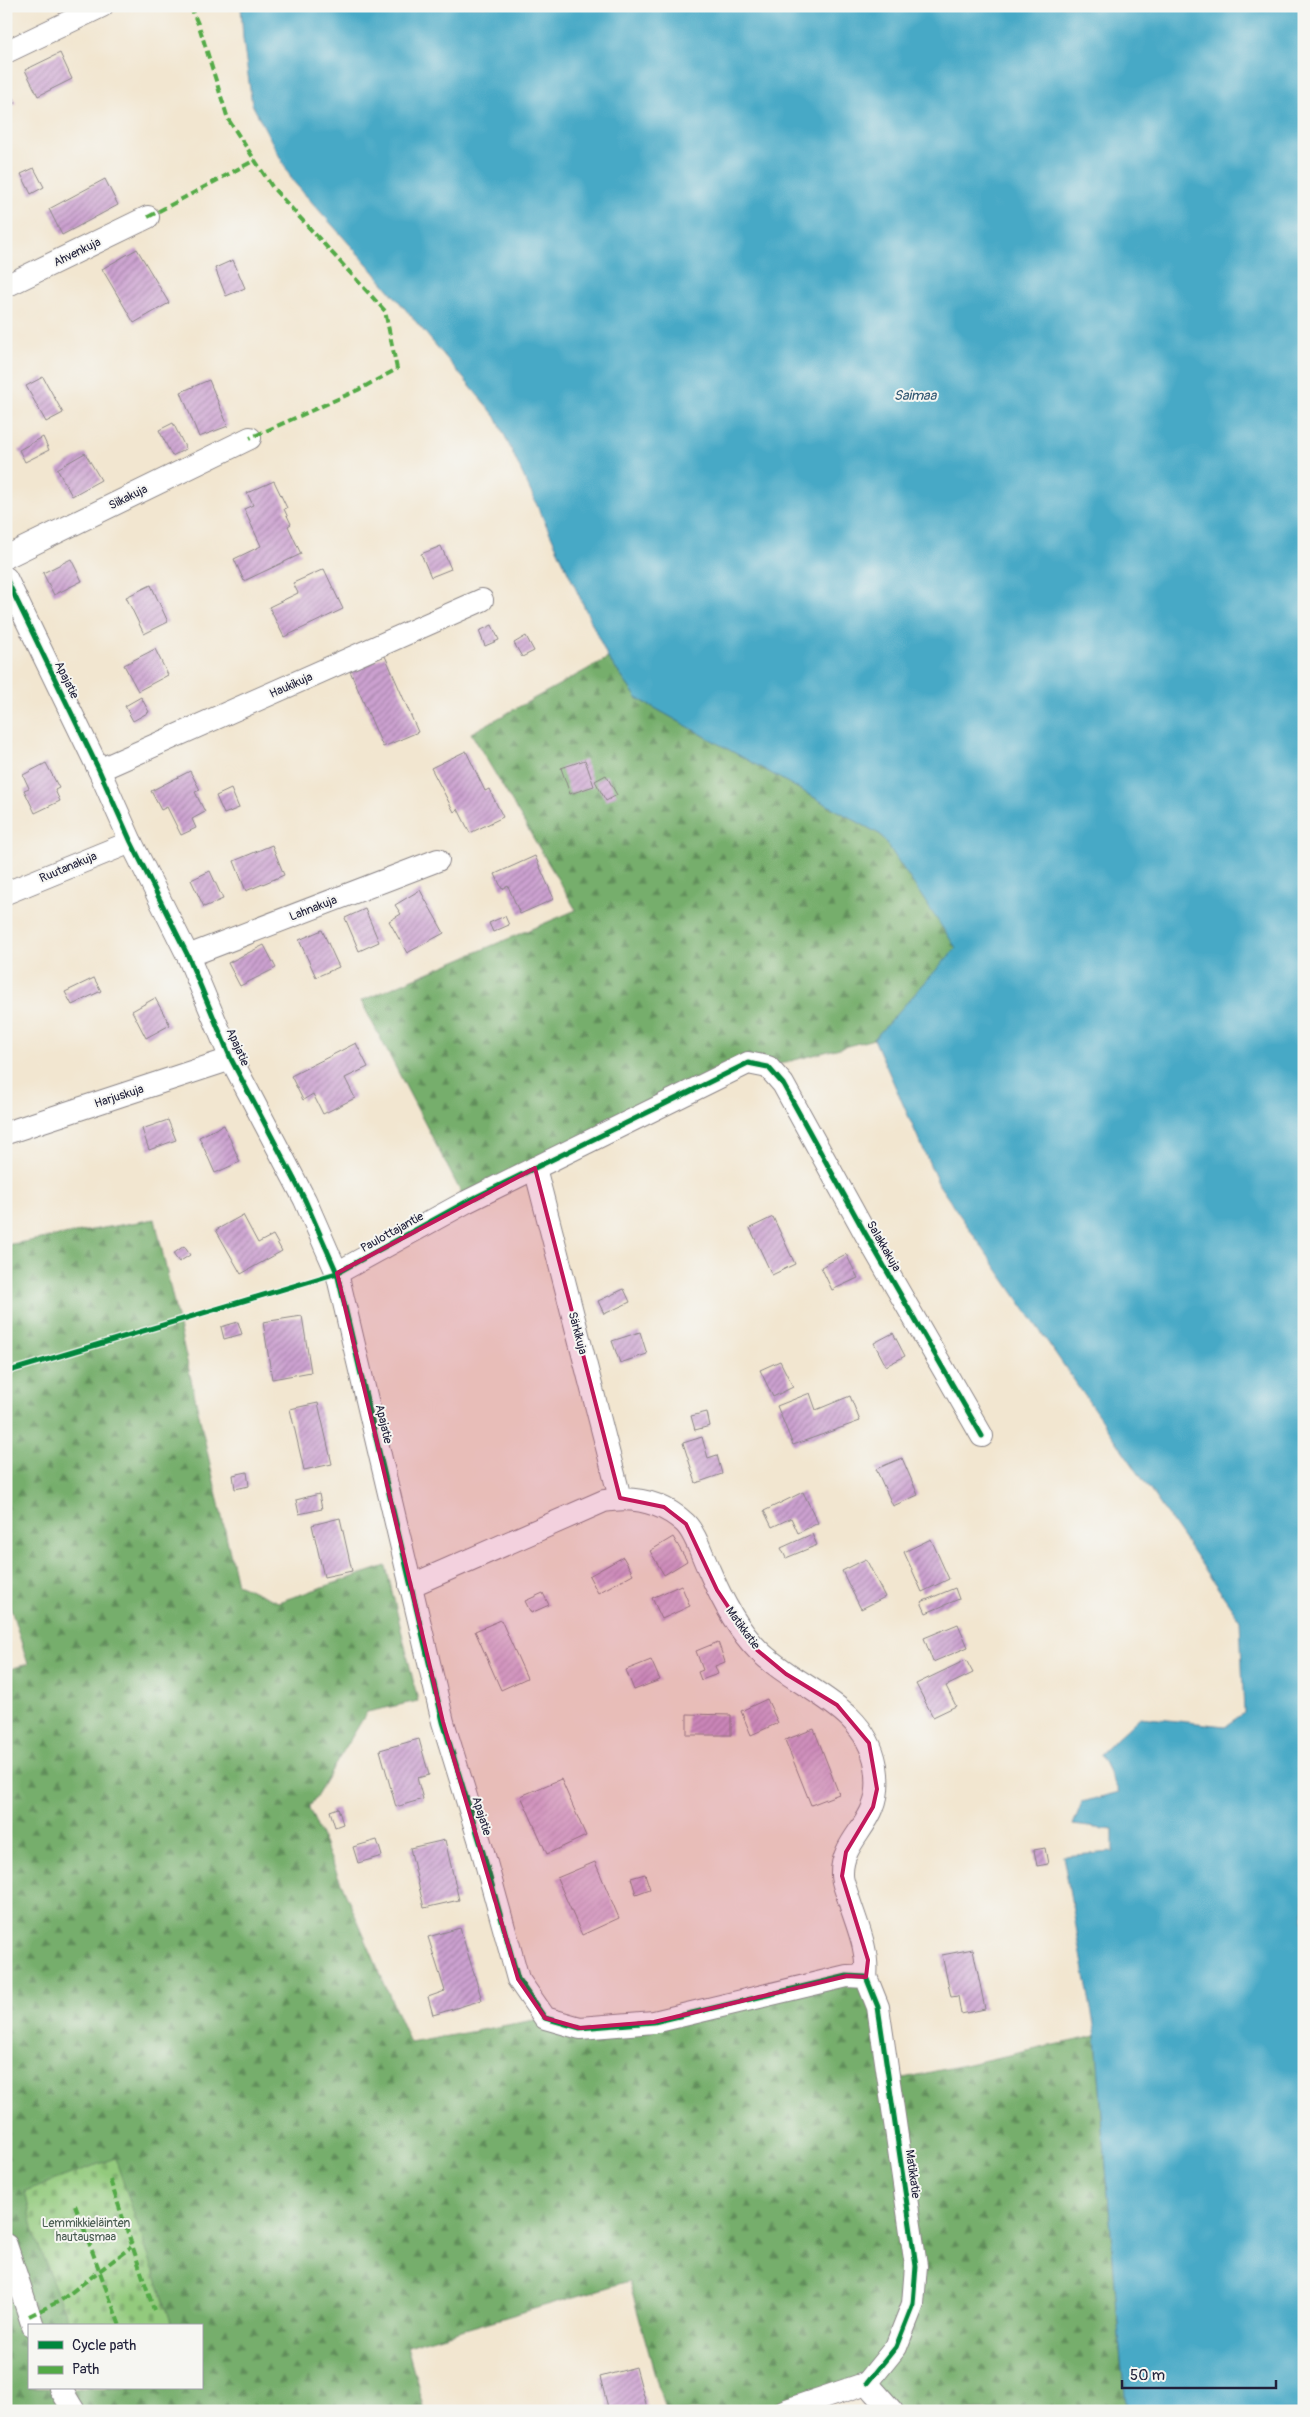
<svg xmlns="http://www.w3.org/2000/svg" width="1310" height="2417" font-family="Pangolin,sans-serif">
<defs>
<pattern id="forest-firs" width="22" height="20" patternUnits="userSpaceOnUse" patternTransform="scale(1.25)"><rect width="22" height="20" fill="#76ae6c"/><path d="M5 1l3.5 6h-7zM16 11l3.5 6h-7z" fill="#608d5a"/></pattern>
<pattern id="cemetery-stones" width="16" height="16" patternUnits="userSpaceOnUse" patternTransform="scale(1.25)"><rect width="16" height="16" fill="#93ca7d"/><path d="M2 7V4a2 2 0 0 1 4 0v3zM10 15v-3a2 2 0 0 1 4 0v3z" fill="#7ead6d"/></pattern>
<pattern id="building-hatch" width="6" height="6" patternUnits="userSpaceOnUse" patternTransform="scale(1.25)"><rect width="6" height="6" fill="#cca1d0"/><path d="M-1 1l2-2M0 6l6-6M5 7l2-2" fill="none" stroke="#a583aa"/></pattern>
</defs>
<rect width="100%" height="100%" fill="#f6f6f2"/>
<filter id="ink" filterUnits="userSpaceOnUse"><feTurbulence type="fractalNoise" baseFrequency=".02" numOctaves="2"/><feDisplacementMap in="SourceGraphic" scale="10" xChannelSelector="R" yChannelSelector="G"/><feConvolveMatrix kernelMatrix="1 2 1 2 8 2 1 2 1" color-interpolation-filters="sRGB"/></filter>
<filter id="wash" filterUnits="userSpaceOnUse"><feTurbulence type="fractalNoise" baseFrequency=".0096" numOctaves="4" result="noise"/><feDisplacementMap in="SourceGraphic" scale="20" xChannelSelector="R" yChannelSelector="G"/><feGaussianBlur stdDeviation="1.12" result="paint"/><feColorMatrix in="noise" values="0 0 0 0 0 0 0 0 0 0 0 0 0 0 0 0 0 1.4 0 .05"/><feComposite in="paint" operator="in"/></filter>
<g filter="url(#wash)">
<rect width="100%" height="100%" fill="#f2e6d0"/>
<g fill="url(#forest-firs)" stroke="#4c6854" fill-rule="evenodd">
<polygon points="608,658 637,698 881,835 957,948 874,1039 768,1067 748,1063 466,1202 361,1001 576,910 471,733"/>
<path d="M155 1219 237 1584 278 1602 386 1566 418 1701 367 1712 309 1808 410 2043 545 2018 580 2028 866 1977 890 2081 1096 2036 1121 2362 1127 2411H892L867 2383 784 2411H665L629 2281 407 2346 425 2411H6V1670L28 1664 6 1593V1245ZM29 2326H201V2388H29Z"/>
</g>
<polygon fill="url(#cemetery-stones)" stroke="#5a765c" points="115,2158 171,2322 167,2326 70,2326 35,2237 25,2191"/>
<polygon fill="#47a9c6" stroke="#346680" points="241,6 1304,6 1304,2411 1127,2411 1121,2362 1096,2036 1063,1856 1113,1852 1113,1830 1073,1825 1082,1802 1119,1792 1100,1754 1140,1717 1225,1726 1244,1713 1240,1620 939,1185 874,1039 956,948 881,835 637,698 608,658 496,417 369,266 292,180 252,104 243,39"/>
<g id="blocks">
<g fill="url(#building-hatch)">
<polygon points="60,53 72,79 38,96 25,70"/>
<polygon points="6,87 16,103 6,109"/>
<polygon points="34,168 44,187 31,194 21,174"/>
<polygon points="105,179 118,205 62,235 49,209"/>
<polygon points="137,249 169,303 134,323 102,269"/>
<polygon points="233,260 245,288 226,296 215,268"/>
<polygon points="43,377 63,413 46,422 26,386"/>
<polygon points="209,380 228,426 199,437 181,392"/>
<polygon points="173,423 186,449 172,456 159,430"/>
<polygon points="43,437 49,450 25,462 19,450"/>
<polygon points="85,453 101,480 72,496 57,469"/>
<polygon points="274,481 287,508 284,509 291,524 288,526 301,554 244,581 234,559 261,546 244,509 253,505 247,493"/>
<polygon points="441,546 451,569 431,577 421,554"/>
<polygon points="71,559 82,581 54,595 43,573"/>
<polygon points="324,569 343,609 284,637 269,607 298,593 293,583"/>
<polygon points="151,585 168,622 144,634 126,597"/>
<polygon points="492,625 499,640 485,646 479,631"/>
<polygon points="526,636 534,651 522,657 514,643"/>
<polygon points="155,649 168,675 138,691 124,665"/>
<polygon points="385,656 418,732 383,747 350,671"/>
<polygon points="141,697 149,712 133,721 125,706"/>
<polygon points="466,751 485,791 489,789 503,817 470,833 458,809 454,812 431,768"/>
<polygon points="585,760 594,786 570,794 561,768"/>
<polygon points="46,763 59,788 55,790 60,801 35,813 24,790 29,788 23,775"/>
<polygon points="190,771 200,790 195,792 205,812 192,819 196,828 181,835 167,807 161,810 151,791"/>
<polygon points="606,775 617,795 606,801 595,781"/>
<polygon points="231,789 239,808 224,814 216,796"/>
<polygon points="272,845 284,875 246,891 234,861"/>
<polygon points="535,856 554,899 520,914 508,886 502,889 495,874"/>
<polygon points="210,871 223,899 204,907 191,880"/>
<polygon points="420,890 444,933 407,953 389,921 401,914 395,905"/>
<polygon points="365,909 379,942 359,951 345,918"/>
<polygon points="505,916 509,925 493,932 489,923"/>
<polygon points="322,930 339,967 316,977 299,940"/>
<polygon points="264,945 276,968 240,986 228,963"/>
<polygon points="94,978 101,991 72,1005 65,992"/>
<polygon points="155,998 170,1025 146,1038 132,1011"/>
<polygon points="356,1043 368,1067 345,1078 355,1098 323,1114 313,1094 303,1100 291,1076"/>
<polygon points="168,1120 176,1140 149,1150 142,1129"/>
<polygon points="224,1125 240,1162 215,1173 199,1137"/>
<polygon points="243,1215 258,1243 273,1235 282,1251 241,1274 216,1230"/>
<polygon points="773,1217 795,1264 772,1275 750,1228"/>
<polygon points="184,1246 190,1255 179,1262 173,1254"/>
<polygon points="846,1254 858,1278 832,1290 821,1267"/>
<polygon points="624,1289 630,1302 604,1314 598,1301"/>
<polygon points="302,1316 311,1372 272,1379 263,1322"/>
<polygon points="238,1322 242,1334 224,1339 221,1327"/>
<polygon points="640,1332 647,1354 620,1363 612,1341"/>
<polygon points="893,1333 905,1356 886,1366 874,1343"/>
<polygon points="780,1361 793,1387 773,1397 760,1370"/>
<polygon points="810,1393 816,1410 850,1396 860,1421 793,1445 777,1406"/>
<polygon points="318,1403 332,1464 304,1470 290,1409"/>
<polygon points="707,1412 710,1426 695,1430 691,1416"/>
<polygon points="702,1437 708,1458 717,1455 722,1474 696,1483 683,1443"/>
<polygon points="902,1458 918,1495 893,1506 876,1469"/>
<polygon points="247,1472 249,1486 235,1489 233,1475"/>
<polygon points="803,1492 818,1523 798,1533 791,1518 772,1527 764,1511"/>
<polygon points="319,1494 322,1509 299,1514 296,1500"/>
<polygon points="340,1518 352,1571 324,1577 312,1525"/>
<polygon points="812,1534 817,1545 786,1558 781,1548"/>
<polygon points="673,1537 687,1561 664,1575 650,1551"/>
<polygon points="931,1539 949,1579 922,1592 904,1552"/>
<polygon points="623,1557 633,1574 598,1593 589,1576"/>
<polygon points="866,1559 885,1597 861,1609 842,1571"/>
<polygon points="681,1585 690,1606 662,1619 652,1598"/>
<polygon points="955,1588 959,1599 926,1613 921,1602"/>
<polygon points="543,1593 549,1605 531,1613 525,1601"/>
<polygon points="501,1620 527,1678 501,1690 475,1631"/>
<polygon points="958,1624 968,1647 933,1662 924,1638"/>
<polygon points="718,1642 725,1662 715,1666 718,1674 701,1680 698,1672 703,1670 696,1651"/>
<polygon points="651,1660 660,1680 634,1690 626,1670"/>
<polygon points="966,1660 973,1673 946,1686 956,1706 933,1717 916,1684"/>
<polygon points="767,1699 778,1723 751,1735 741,1711"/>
<polygon points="687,1714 731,1715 731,1735 687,1735"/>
<polygon points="814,1729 839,1794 811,1805 785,1740"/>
<polygon points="419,1739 429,1775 417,1778 423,1799 396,1807 380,1750"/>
<polygon points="561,1779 586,1836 547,1854 521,1796"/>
<polygon points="338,1808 343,1824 335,1827 330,1811"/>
<polygon points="377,1840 382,1856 358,1863 353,1847"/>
<polygon points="445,1840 459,1900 424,1908 410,1848"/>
<polygon points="1045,1848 1048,1864 1037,1866 1034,1850"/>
<polygon points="595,1862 619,1918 582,1935 557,1878"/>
<polygon points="645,1874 650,1889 636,1894 631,1878"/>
<polygon points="460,1928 482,2000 433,2015 428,1997 445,1991 428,1937"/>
<polygon points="973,1949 985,2009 961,2014 958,1996 951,1997 942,1955"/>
<polygon points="636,2367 648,2411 609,2411 600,2377"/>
</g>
</g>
</g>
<g filter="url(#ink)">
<use href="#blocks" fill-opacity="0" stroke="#8a8486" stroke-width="1"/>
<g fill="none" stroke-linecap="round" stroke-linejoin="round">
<g stroke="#8a8486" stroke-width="24">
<g id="street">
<polyline points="6,52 102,6"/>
<polyline points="6,286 148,217"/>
<polyline points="6,557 250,438"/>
<polyline points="6,578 99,770 131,842 188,956 231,1059 305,1200 337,1273 443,1722 483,1852 518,1979 545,2018 580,2028 654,2022 847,1976 866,1977 878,2007 916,2266 913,2304 896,2347 867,2383"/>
<polyline points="99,770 482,600"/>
<polyline points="6,893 131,842"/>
<polyline points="188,956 438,860"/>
<polyline points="6,1133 231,1059"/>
<polyline points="535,1168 620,1498"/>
<polyline points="337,1273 466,1202 748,1063 768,1067 783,1084 865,1233 982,1436"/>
<path d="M410 1586 604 1501C634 1496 662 1502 685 1523 696 1534 702 1556 709 1570 721 1598 737 1629 758 1650 798 1690 865 1704 876 1766 878 1779 878 1795 873 1807 864 1831 841 1847 842 1875 842 1882 846 1890 848 1897 856 1923 869 1950 866 1977"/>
<polyline points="6,2245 33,2326"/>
<polyline points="867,2383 892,2411"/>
<polyline points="60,2388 74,2411"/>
<polyline points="784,2411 867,2383"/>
</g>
</g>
<use href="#street" stroke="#fff" stroke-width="22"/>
<g stroke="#53aa46" stroke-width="4" stroke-dasharray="8 4" stroke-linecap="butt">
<polyline points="190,6 199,26 228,119 273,188 385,311 397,369 358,390 250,438"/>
<polyline points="148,217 255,160"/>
<polyline points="110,2180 154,2310"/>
<polyline points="75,2205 120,2326"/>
<polyline points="29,2316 60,2301 131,2247"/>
</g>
<g stroke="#f6f6f2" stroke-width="8">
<g id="cycleway">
<polyline points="6,578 99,770 131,842 188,956 231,1059 305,1200 337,1273 443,1722 483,1852 518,1979 545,2018 580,2028 654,2022 847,1976 866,1977 878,2007 916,2266 913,2304 896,2347 867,2383"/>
<polyline points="6,1372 337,1273 466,1202 748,1063 768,1067 783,1084 865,1233 982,1436"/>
</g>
</g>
<use href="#cycleway" stroke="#00873e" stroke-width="5"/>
</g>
</g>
<path fill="#c2185b" fill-opacity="0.2" stroke="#c2185b" stroke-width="4" stroke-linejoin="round" d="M535 1168 620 1498 664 1507 686 1524 717 1590 757 1650 786 1674 837 1705 869 1743 877 1789 873 1807 846 1852 842 1876 868 1960 866 1977 847 1976 654 2022 580 2028 545 2018 518 1979 443 1722 337 1273Z"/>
<g text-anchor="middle" stroke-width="4" stroke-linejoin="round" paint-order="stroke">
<g font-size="12" fill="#22223b" stroke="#f6f6f2">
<text transform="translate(77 252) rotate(-26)" y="4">Ahvenkuja</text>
<text transform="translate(128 497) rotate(-26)" y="4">Siikakuja</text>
<text transform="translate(67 680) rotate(64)" y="4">Apajatie</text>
<text transform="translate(291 685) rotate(-24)" y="4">Haukikuja</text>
<text transform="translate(68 867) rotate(-23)" y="4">Ruutanakuja</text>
<text transform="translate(313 908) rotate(-21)" y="4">Lahnakuja</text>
<text transform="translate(238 1047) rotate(66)" y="4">Apajatie</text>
<text transform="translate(119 1096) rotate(-18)" y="4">Harjuskuja</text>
<text transform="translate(392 1232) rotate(-29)" y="4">Paulottajantie</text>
<text transform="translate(884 1246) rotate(60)" y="4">Salakkakuja</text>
<text transform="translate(578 1333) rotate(75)" y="4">Särkikuja</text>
<text transform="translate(384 1424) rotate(77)" y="4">Apajatie</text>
<text transform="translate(743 1628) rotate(54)" y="4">Matikkatie</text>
<text transform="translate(482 1816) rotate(73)" y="4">Apajatie</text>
<text transform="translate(913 2174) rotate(82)" y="4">Matikkatie</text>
</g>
<g font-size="12" fill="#4a5d52" stroke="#f6f6f2">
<text x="86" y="2227">Lemmikkieläinten<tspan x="86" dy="14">hautausmaa</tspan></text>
</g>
<g font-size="14" font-style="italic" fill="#315873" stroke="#f6f6f2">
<text x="915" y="400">Saimaa</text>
</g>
</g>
<rect width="1310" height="2417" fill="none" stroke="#f6f6f2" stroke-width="25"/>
<rect x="28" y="2324" width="175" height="65" fill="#f6f6f2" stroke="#a1a1a9"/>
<rect x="38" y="2341" width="25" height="8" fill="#00873e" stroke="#a1a1a9"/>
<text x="72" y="2350" font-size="15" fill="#22223b">Cycle path</text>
<rect x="38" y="2366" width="25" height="8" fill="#53aa46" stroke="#a1a1a9"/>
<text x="72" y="2374" font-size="15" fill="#22223b">Path</text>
<path d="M1122 2380v8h154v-8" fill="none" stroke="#22223b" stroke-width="2.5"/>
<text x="1130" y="2380" font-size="15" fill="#22223b" stroke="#f6f6f2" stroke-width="4" paint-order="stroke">50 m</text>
</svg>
